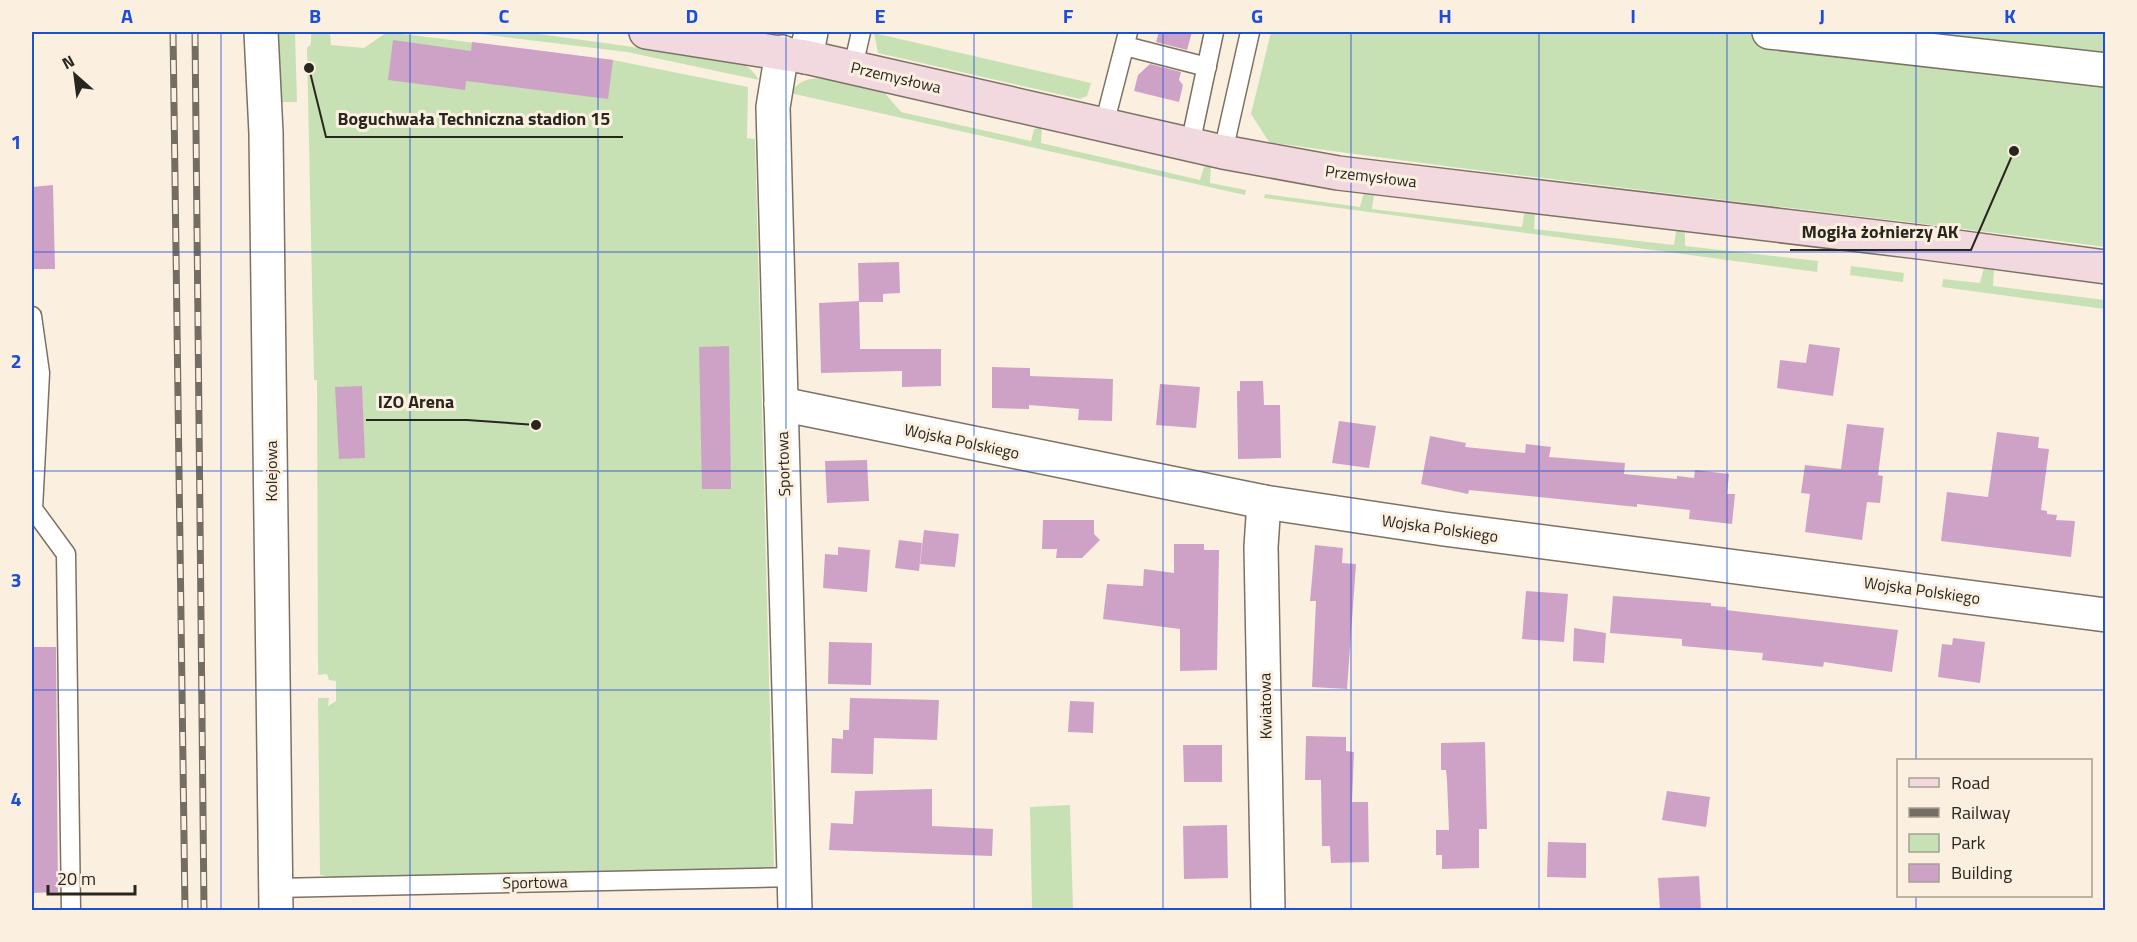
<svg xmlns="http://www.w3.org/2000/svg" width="2137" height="942" font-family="'Titillium Web',sans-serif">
<rect width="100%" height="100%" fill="#fbf0e0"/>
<g fill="#c7e1b5">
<polygon points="277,32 295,32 297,102 282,102 279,99"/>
<polygon points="311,32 330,32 331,45 364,48 387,32 613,60 748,87 747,138 755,139 774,869 334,879 333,877 320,875 318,698 329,698 328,706 336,701 336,681 329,680 327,674 318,675 317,380 314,380 307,48 311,44"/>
<path d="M464 32H525L720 59C738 62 749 63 759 80L627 52Z"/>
<path d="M1271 32H2105V247C1827 210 1547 182 1269 142L1251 114Z"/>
<polygon points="874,33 1091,83 1087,96 1080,99 878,53"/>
<path d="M820 78 884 92 901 112 1031 141 1034 129 1042 127 1041 143 1200 180 1204 167 1211 166 1210 183 1246 190 1245 195 790 93C799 81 806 79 820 78Z"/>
<polygon points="1364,192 1374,195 1372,209 1522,227 1524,214 1529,211 1535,215 1534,229 1674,245 1676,231 1685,230 1685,246 1818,261 1817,272 1264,198 1265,194 1360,207"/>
<polygon points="1851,266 1904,273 1903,282 1850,275"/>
<polygon points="1984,267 1992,268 1994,271 1993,286 2105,300 2105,309 1942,287 1943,279 1980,283"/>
<polygon points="1070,805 1073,910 1032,910 1030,807"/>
</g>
<g fill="#cea2c7">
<polygon points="1159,32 1192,32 1187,50 1156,42"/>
<polygon points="393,40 471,51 472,42 613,60 608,99 466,81 465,90 388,80"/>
<polygon points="1150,64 1181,72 1179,80 1183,85 1179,102 1134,91 1138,75"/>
<polygon points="53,185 55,269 32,269 32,187"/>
<polygon points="899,262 900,293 883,294 883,302 859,302 858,263"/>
<polygon points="859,301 860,349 941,349 941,386 902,387 902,371 821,373 819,303"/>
<polygon points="1809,344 1840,348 1833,396 1777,388 1780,360 1806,363"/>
<polygon points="729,346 731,489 702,489 699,347"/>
<polygon points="992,367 1030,368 1030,376 1113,379 1112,421 1078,420 1079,409 1029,405 1029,409 992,408"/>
<polygon points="1240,381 1263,381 1264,405 1280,405 1281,458 1238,459 1237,391 1240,391"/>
<polygon points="1160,384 1200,387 1196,428 1156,425"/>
<polygon points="362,386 365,458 339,459 335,387"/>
<polygon points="1339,421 1376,426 1369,468 1332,463"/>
<polygon points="1847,424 1884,428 1878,475 1883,476 1880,503 1867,502 1862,540 1805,532 1810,494 1801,493 1805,465 1841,469"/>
<polygon points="1997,432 2039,437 2038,448 2049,449 2041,510 2047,511 2047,514 2057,515 2056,520 2075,521 2071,557 1941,541 1947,492 1988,497"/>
<polygon points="1430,436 1466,443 1465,447 1525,453 1526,444 1551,447 1549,457 1625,463 1624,474 1677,479 1677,476 1694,478 1695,470 1729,474 1727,494 1735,494 1732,524 1689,519 1690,510 1637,504 1637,507 1469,490 1468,494 1421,484"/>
<polygon points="867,460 869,501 827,503 825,461"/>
<polygon points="1043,520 1094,520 1094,534 1100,540 1082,558 1056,558 1057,549 1042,549"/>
<polygon points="924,530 959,534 955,567 920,564"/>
<polygon points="899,540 922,543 919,571 895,568"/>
<polygon points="1174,544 1204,544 1204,550 1219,550 1217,670 1180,671 1180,629 1103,619 1107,584 1143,586 1144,569 1174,573"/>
<polygon points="1315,545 1343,548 1342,563 1356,564 1347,689 1312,687 1316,601 1310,601"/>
<polygon points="838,547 870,550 867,592 823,588 825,554 838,555"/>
<polygon points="1526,591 1568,594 1564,642 1522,639"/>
<polygon points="1613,596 1711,603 1711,606 1726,607 1726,610 1898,630 1892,672 1824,662 1823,667 1762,660 1763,653 1682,646 1682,639 1610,633"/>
<polygon points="1574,628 1606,633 1604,663 1573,661"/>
<polygon points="1953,638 1985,642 1980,683 1938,677 1942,644 1952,645"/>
<polygon points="829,642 872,643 871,685 828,684"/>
<polygon points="32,647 56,647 58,892 32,893"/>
<polygon points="850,698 939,700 937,740 874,738 873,774 831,773 832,738 843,739 843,730 849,730"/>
<polygon points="1070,701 1094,702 1093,733 1068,732"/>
<polygon points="1306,736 1346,737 1346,751 1354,752 1352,802 1368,802 1369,862 1331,863 1330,846 1322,846 1321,780 1305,780"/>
<polygon points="1485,742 1487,829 1479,829 1479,868 1442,869 1442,855 1436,855 1436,830 1449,830 1447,780 1446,770 1441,770 1441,743"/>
<polygon points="1183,745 1222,745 1222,782 1184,782"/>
<polygon points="932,789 932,826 993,829 992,856 829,850 831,823 853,824 855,791"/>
<polygon points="1667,791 1710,797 1706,827 1662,820"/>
<polygon points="1227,825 1228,878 1184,879 1183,826"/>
<polygon points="1548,842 1586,843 1586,878 1547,877"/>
<polygon points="1699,876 1701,910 1660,910 1658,878"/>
</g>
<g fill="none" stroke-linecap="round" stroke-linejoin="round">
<g stroke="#7c7163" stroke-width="21">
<g id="lane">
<polyline points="1125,46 1207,67"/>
<polyline points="853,67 861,32"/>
<polyline points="1104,125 1128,32"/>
<polyline points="1190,145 1214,32"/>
<polyline points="1223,152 1250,32"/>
<polyline points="32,316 40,373 33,509 66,554 71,910"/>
<polyline points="276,888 794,877"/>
</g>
</g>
<g stroke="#7c7163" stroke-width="36">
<g id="street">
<polyline points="261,32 266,133 276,910"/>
<polyline points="1769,32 2106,70"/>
<polyline points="782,52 773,107 795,910"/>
<polyline points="806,57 811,32"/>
<polyline points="781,404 1264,502 1444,529 2106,615"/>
<polyline points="1264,502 1261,547 1268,910"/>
</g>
</g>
<g stroke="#7c7163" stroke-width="36">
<polyline id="secondary" points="646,32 806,57 1223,152 1338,173 1919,242 2106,267"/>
</g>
<use href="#lane" stroke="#fff" stroke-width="18"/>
<use href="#street" stroke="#fff" stroke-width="33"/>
<use href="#secondary" stroke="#f2d9df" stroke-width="33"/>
<g stroke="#746d64" stroke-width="7">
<g id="rail">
<polyline points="173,32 185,910"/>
<polyline points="195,32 204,910"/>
</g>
</g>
<use href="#rail" stroke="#fbf0e0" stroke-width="4.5" stroke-dasharray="14" stroke-linecap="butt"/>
</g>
<path fill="none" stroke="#1d4ed8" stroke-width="1.5" stroke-opacity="0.55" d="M221 32V910M410 32V910M598 32V910M786 32V910M974 32V910M1163 32V910M1351 32V910M1539 32V910M1727 32V910M1916 32V760M32 252H2106M32 471H2106M32 690H2106M1916 896V910"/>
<g text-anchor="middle" stroke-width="6" stroke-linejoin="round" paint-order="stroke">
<g font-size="16" fill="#29251f" stroke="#fbf0e0">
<text transform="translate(896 77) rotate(13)" y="6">Przemysłowa</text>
<text transform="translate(1371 176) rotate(7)" y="6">Przemysłowa</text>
<text transform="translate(962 441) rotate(12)" y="6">Wojska Polskiego</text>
<text transform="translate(783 464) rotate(-92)" y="6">Sportowa</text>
<text transform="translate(271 471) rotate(-90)" y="6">Kolejowa</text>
<text transform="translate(1440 528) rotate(8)" y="6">Wojska Polskiego</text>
<text transform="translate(1922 590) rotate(8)" y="6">Wojska Polskiego</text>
<text transform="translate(1265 706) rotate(-91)" y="6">Kwiatowa</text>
<text transform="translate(535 882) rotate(-1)" y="6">Sportowa</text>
</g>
</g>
<path fill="none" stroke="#29251f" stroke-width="2" d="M309 68L326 137H623M2014 151L1971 250H1790M536 425L467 420H366"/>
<g fill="#29251f" stroke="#fbf0e0" stroke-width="2">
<circle cx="309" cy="68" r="6"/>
<circle cx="2014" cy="151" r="6"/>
<circle cx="536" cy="425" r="6"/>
</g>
<g font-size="18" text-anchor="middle" font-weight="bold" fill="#29251f" stroke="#fbf0e0" stroke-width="6" stroke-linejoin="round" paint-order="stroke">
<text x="474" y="125">Boguchwała Techniczna stadion 15</text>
<text x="1880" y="238">Mogiła żołnierzy AK</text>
<text x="416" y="408">IZO Arena</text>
</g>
<rect width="2137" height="942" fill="none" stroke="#fbf0e0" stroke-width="66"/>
<rect x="1897" y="759" width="195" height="138" fill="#fbf0e0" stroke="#a79f93" stroke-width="1.5"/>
<rect x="1909" y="778" width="30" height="9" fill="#f2d9df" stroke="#a79f93" stroke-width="1.5"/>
<text x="1951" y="789" font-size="18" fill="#29251f">Road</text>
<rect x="1909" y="808" width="30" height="9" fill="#746d64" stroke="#a79f93" stroke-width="1.5"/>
<text x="1951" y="819" font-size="18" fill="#29251f">Railway</text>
<rect x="1909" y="834" width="30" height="18" fill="#c7e1b5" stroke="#a79f93" stroke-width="1.5"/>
<text x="1951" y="849" font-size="18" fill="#29251f">Park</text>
<rect x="1909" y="864" width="30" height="18" fill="#cea2c7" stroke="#a79f93" stroke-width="1.5"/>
<text x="1951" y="879" font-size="18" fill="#29251f">Building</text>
<g transform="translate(75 75) rotate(332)" stroke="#fbf0e0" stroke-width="4.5" paint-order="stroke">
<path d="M0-4.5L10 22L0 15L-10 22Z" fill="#29251f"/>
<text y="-9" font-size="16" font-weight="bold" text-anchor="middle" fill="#29251f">N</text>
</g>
<path d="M48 885v9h87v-9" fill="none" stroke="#29251f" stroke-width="3"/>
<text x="57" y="885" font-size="18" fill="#29251f" stroke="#fbf0e0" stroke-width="4.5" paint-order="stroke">20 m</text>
<rect x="33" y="33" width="2071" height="876" fill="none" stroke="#1d4ed8" stroke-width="2"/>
<g font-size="20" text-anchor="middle" font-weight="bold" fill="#1d4ed8">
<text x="127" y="23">A</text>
<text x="315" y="23">B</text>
<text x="504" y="23">C</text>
<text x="692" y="23">D</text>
<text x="880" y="23">E</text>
<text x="1068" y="23">F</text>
<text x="1257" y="23">G</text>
<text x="1445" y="23">H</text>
<text x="1633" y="23">I</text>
<text x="1822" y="23">J</text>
<text x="2010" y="23">K</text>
<text x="16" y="149">1</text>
<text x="16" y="368">2</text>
<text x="16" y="587">3</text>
<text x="16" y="806">4</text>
</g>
</svg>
